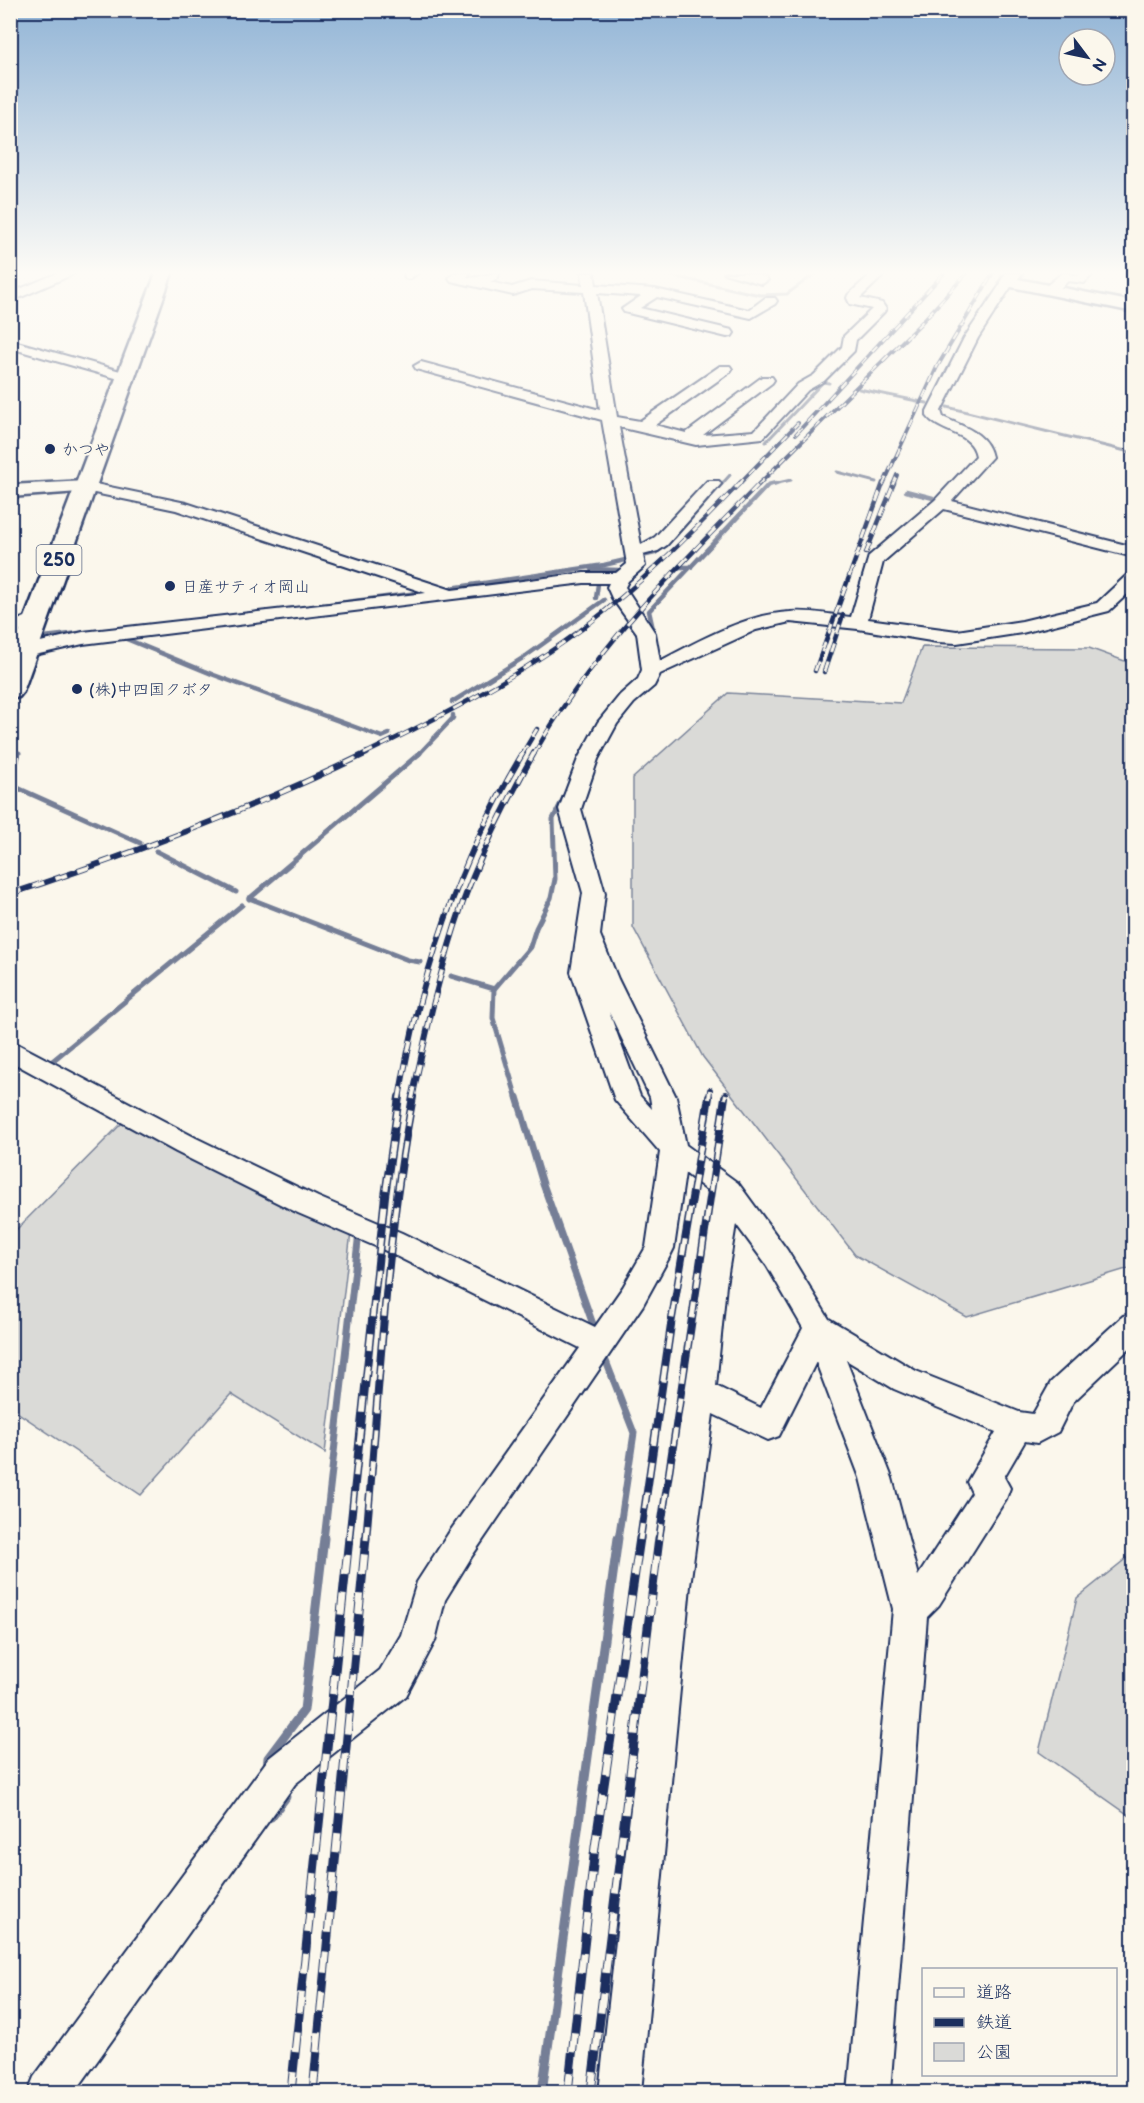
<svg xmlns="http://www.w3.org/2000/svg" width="1144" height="2103" font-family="'Balsamiq Sans','Klee One',sans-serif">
<rect width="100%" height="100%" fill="#fbf7ec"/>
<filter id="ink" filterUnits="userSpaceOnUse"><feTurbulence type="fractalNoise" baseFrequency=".0167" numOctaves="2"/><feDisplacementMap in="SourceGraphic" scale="12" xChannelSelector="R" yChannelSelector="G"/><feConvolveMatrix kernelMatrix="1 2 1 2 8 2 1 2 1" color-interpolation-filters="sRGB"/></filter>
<g filter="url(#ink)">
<g fill="#dadad7" stroke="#7a849a" stroke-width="1.5">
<polygon points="922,647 1089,648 1133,664 1133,1267 967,1317 855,1255 703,1057 633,927 633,778 728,693 901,703"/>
<polygon points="127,1118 351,1232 325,1453 231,1394 141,1495 11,1408 10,1236"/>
<polygon points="1133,1553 1133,1818 1039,1752 1077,1598"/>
</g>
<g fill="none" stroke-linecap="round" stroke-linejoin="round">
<g stroke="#747e96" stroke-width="3">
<polyline points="659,273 760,295 787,294 816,273"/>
<polyline points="859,389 927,403"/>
<polyline points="947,407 1134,453"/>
<polyline points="766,442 823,382 829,383"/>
<polyline points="837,472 876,482"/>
<polyline points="721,485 730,475"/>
<polyline points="769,485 791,480"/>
</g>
<g stroke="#747e96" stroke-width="4.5">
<polyline points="906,491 933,498"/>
<polyline points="674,537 722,483"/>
<polyline points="680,567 691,567"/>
<polyline points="591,569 618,570"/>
<polyline points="451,588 604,565 655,553 662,548"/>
<polyline points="596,598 598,584"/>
<polyline points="315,606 425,592"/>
<polyline points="35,638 88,632"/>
<polyline points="124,638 214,675 382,737 389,734"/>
<polyline points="655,638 649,611 768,485 776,483"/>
<polyline points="10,641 22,640"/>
<polyline points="452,702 526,656 604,600"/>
<polyline points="10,753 19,754"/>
<polyline points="419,754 453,718 453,715"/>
</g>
<g stroke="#747e96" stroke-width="5">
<polyline points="10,753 19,753 11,785 140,843"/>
<polyline points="156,851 236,892"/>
<polyline points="249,898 408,960 420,962"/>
<polyline points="249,899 420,753"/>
<polyline points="451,976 494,989"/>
<polyline points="45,1060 50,1063 242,905"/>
<polyline points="517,1099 493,1018 494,989 530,947 536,928 551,898 555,879 553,819 565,795"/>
</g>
<g stroke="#747e96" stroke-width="7">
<polyline points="517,1097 543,1184 595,1330"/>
<polyline points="604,1356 634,1433 618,1540"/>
<polyline points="324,1540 359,1233"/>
</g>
<g stroke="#747e96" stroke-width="9">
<polyline points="267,1768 268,1758 304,1710 324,1538"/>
<polyline points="271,1817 286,1797"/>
<polyline points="542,2092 618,1538"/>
</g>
<g stroke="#1b2f5e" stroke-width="4">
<g id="minor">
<polygon points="58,273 76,273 10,302 10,293"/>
<polygon points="404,273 418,273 409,279 405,278"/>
<path d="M454 273H470L467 277C479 279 487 273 499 273L498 278 490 282 512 287 531 281 583 285 582 273H594L596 285 655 289 749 310 765 298H775L777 301 775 304 751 318 657 297 640 308 732 330 734 333 732 336 727 337 624 312 622 309 641 296 597 293 617 417 640 421 720 366H730L732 369 730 372 655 425 686 433 762 377H772L774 380 772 383 703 435 754 431 798 384 814 375 842 347 844 336 872 309 850 304 847 298 848 295 870 275 869 273H882L883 276 860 298 882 303 886 309 884 312 856 340 854 351 824 381 808 390 763 438 696 445 619 427 641 545 655 537 707 481H719L721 484 667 545 658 551 643 555 645 566 628 581 625 587 655 633 660 661C698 641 746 614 790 612 810 610 831 615 851 617L869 556 935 500 976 456C972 431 940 434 927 416V411L964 338 1004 279 1008 278 1014 282 978 338 941 411 943 417C963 427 987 432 992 457L952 501 1134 547V557L944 509 883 562 868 619 957 631 1022 621 1097 603 1128 574 1134 573V588L1109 611 1022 633 957 643 937 642 858 629 790 622 756 630 660 674 654 686 634 703 617 724 598 759 581 809 605 893 600 935 618 979 676 1097 686 1145 738 1183 787 1250 829 1319 916 1371 1019 1412 1033 1414 1051 1382 1123 1316 1134 1313V1344L1073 1402 1058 1432 1037 1443 1025 1441 1004 1477 1010 1488 1006 1499 939 1605 927 1617 890 2092H848L893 1609 860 1478 816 1362 779 1436 768 1440 713 1414 690 1586 641 2092H599L656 1586 684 1393 696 1285 713 1195 685 1173 674 1248 670 1256 643 1305 472 1556 445 1600 435 1641 406 1696 295 1784 75 2092H28L34 2077 269 1758 380 1670 401 1635 417 1582 448 1534 580 1348 382 1249 298 1213 176 1152 10 1061V1040L196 1138 318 1197 402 1233 595 1327 623 1287 646 1247 660 1152 615 1100 571 972 583 893 559 809 578 759 598 722 620 695 638 679 642 670 637 633 612 598 607 587 609 583H584L83 644 26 657 19 655 17 651 19 647 83 632 426 593 176 510 80 490 78 487 86 482 186 503 452 590 584 573H616L627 564 602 420 416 369 414 366 421 362 600 410 584 292 532 289 513 295 451 281 449 278ZM609 1012 650 1097 652 1109 640 1096ZM736 1224 767 1266 803 1328 761 1408 716 1386 726 1285ZM846 1360 894 1389 996 1432 967 1482 972 1493 918 1576 892 1478Z"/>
<polygon points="724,273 749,273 766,277 768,280 762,284"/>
<polygon points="1066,273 1077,276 1080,273 1094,273 1084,283 1068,281 1055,293 1045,293 1044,290 1045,287 1061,274"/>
<polygon points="10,340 131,374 133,377 126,381 10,348"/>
<polygon points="38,612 44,613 47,617 44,621 10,635 10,623"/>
</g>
</g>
<g stroke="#1b2f5e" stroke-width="5">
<g id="major">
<polygon points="1006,273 1022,273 1018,279 1134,302 1134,312 1002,285 1000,282"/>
<polygon points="86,481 93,483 96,487 93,491 10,497 10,485"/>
</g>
</g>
<g stroke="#1b2f5e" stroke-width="5">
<polygon id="highway" points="156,273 172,273 23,692 19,697 10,699 10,657"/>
</g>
<use href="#minor" fill="#fbf7ec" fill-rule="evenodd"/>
<use href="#major" fill="#fbf7ec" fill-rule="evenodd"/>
<use href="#highway" fill="#fbf7ec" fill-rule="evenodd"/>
<g stroke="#1b2f5e" stroke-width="4">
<g id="rail-far4">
<polyline points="796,434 944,273"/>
<polyline points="738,485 798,423"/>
<polyline points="758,485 920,324 967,273"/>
<polyline points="883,485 937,367 993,273"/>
<polyline points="893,485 897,475"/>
</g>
</g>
<g stroke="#1b2f5e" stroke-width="4.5">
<g id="rail-far3">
<polyline points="866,553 894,483"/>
<polyline points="815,671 883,483"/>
<polyline points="824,672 843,615"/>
<path d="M364 754C438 718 515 679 582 629 639 586 690 535 740 483"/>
<polyline points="522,754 537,729"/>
<path d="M534 754C592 651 678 567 760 483"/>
</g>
</g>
<g stroke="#1b2f5e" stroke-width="6">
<g id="rail-far2">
<path d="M10 894C132 854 252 809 367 753"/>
<path d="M399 1099C419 978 460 858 523 753"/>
<path d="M412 1099C426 1034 440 968 462 905 481 852 507 802 534 753"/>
<polyline points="709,1099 710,1090"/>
<polyline points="725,1099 726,1094"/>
</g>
</g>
<g stroke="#1b2f5e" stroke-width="8">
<g id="rail-far1">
<polyline points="349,1540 385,1196 399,1097"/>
<path d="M366 1540C379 1393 385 1243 413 1097"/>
<polyline points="640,1540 672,1318 709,1097"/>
<polyline points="659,1540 725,1097"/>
</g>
</g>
<g stroke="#1b2f5e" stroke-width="9">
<g id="rail">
<polyline points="291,2092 349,1538"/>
<polyline points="313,2092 366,1538"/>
<polyline points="568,2092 595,1847 640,1538"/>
<polyline points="591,2092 659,1538"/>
</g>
</g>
<use href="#rail-far4" stroke="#fbf7ec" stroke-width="2" stroke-dasharray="8" stroke-linecap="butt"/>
<use href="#rail-far3" stroke="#fbf7ec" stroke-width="3" stroke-dasharray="10" stroke-linecap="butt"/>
<use href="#rail-far2" stroke="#fbf7ec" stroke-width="4" stroke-dasharray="12" stroke-linecap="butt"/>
<use href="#rail-far1" stroke="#fbf7ec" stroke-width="5" stroke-dasharray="16" stroke-linecap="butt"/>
<use href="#rail" stroke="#fbf7ec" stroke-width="7" stroke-dasharray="20" stroke-linecap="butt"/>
</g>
</g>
<linearGradient id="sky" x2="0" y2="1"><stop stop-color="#91b4d6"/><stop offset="0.48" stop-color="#fdfbf6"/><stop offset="1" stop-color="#fdfbf6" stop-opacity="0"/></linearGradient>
<rect width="1144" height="568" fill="url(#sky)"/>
<g fill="#1b2f5e" stroke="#fbf7ec" stroke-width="2">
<circle cx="50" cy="449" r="6"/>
<circle cx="170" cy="586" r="6"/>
<circle cx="77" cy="689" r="6"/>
</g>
<g text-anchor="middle" stroke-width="4.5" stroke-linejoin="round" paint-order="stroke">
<g font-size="16" fill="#1b2f5e" stroke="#fbf7ec" text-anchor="start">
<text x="62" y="455">かつや</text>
<text x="182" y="592">日産サティオ岡山</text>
<text x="89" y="695">(株)中四国クボタ</text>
</g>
<rect fill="#fbf7ec" stroke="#5e6b89" stroke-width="1.5" x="36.5" y="545" width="45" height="30" rx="4.5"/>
<g font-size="18" font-weight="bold" fill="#1b2f5e">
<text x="59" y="566">250</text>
</g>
</g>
<rect width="1144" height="2103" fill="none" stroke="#fbf7ec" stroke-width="36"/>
<rect x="18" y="18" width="1108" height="2067" fill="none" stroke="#1b2f5e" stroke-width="2" filter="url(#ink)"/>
<rect x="922" y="1968" width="195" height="108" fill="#fbf7ec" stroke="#a1a7b3" stroke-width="1.5"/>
<rect x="934" y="1988" width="30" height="9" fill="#fbf7ec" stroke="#a1a7b3" stroke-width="1.5"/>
<text x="976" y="1998" font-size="18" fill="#1b2f5e">道路</text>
<rect x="934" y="2018" width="30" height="9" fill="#1b2f5e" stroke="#a1a7b3" stroke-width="1.5"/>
<text x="976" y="2028" font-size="18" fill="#1b2f5e">鉄道</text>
<rect x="934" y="2043" width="30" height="18" fill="#dadad7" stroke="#a1a7b3" stroke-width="1.5"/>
<text x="976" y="2058" font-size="18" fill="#1b2f5e">公園</text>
<g transform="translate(1087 57) rotate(122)"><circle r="28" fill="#fbf7ec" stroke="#a1a7b3" stroke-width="1.5"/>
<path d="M0-4.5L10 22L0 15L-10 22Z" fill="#1b2f5e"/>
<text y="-9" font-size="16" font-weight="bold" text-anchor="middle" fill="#1b2f5e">N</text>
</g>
</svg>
